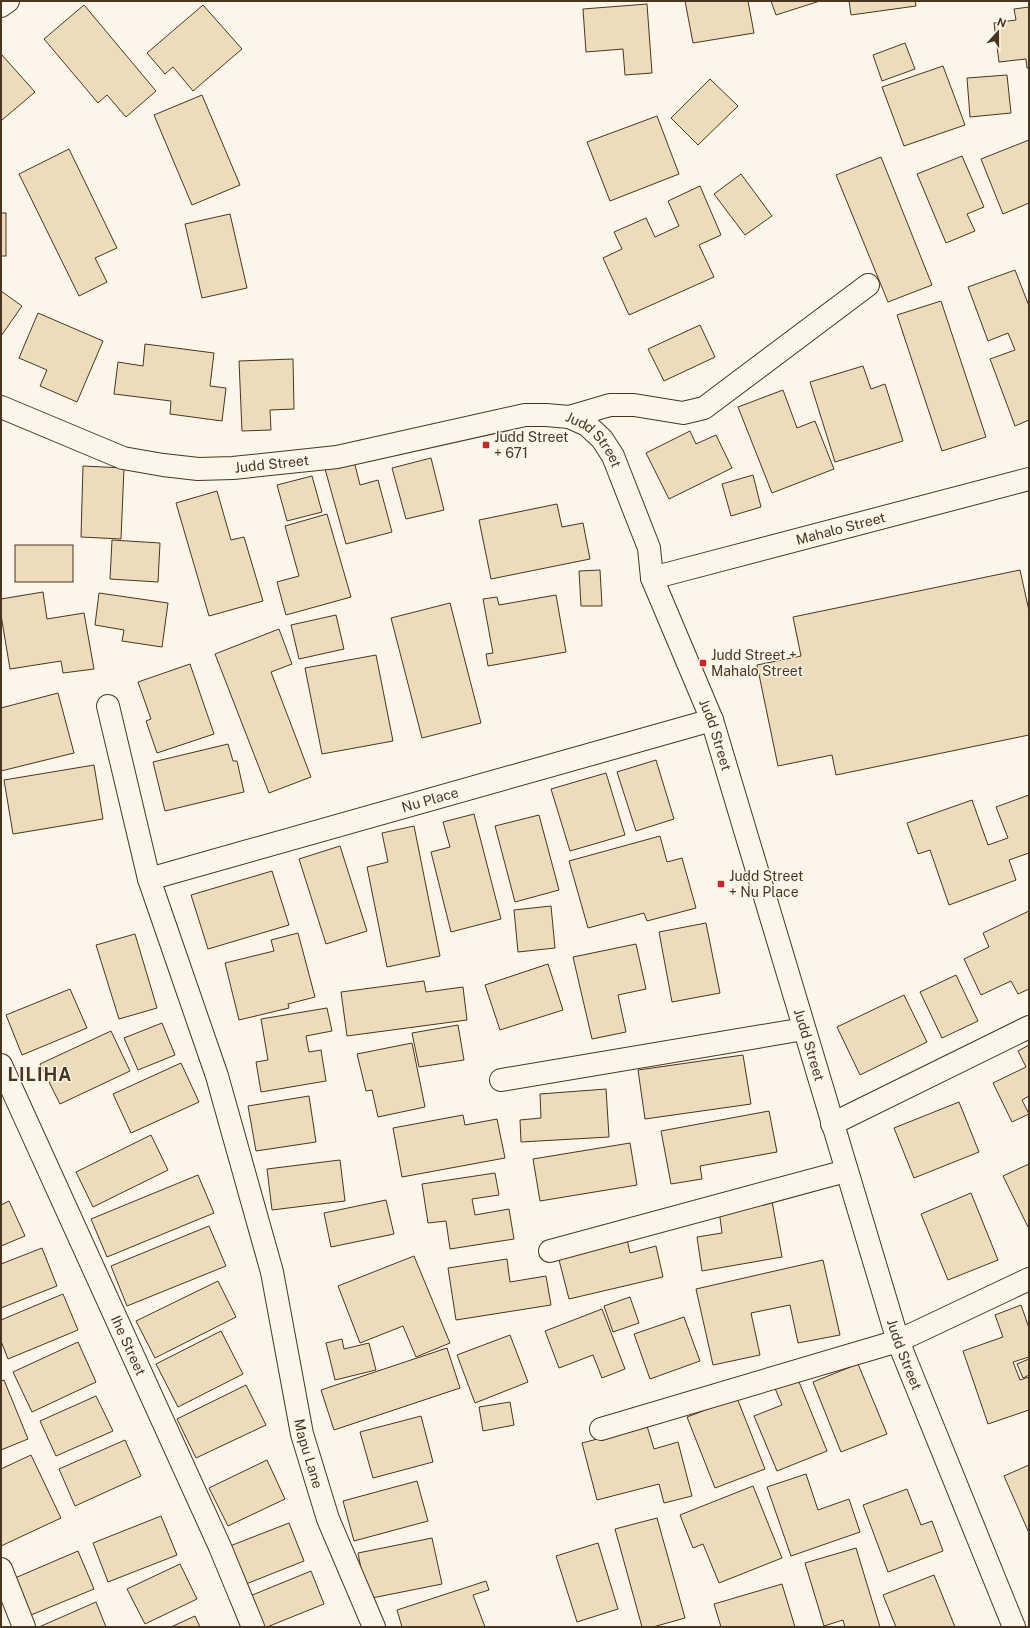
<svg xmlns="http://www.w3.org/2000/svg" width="1030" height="1628" font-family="'Public Sans',sans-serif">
<rect width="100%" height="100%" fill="#fbf6e9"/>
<g fill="#ecdcbc" stroke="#4a3520">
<polygon points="685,1 748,1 754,33 693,43"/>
<polygon points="771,1 820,1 776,15"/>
<polygon points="849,1 915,1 916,6 851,15"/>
<polygon points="647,4 652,73 625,75 623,49 586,52 583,9"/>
<polygon points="84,5 156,91 126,117 107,95 98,103 44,39"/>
<polygon points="203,5 242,49 193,91 173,67 165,74 147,53"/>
<polygon points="1029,7 1029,68 1027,68 1026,59 999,62 994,23 1016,20 1014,9"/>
<polygon points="905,43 915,69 882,81 873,55"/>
<polygon points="1,54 35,92 2,120 1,119"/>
<polygon points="943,66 965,125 904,146 882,87"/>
<polygon points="1007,75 1011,113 970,117 967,78"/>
<polygon points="710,79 738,106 698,145 671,118"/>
<polygon points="202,95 240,185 192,205 154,115"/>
<polygon points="657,116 679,174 610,201 587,142"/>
<polygon points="1029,140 1029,203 1003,214 981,159"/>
<polygon points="69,149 117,248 95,258 107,282 79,296 19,174"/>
<polygon points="962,156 984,207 967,214 975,231 946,243 917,174"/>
<polygon points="881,157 932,285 888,302 836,175"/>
<polygon points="741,174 772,216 745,235 714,194"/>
<polygon points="700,186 721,235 699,245 714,277 629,315 603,258 622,249 614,232 646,218 655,237 679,226 668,201"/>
<rect x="1" y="213" width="5" height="43"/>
<polygon points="230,214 247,288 202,298 185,224"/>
<polygon points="1015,270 1029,306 1029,420 1015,426 990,359 1015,350 1008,333 988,341 968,287"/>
<polygon points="1,291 22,306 1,336"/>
<polygon points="941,301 986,437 942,451 897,315"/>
<polygon points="38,313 103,341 77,402 40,386 47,370 19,358"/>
<polygon points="700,325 715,357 664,381 648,349"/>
<polygon points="145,344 214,353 210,386 226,388 222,421 170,414 171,401 114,394 118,362 143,366"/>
<polygon points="293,359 294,409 270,410 271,430 242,431 239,361"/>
<polygon points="863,366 871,389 885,384 903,441 835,462 810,382"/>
<polygon points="783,390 797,428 815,421 834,469 772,493 738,407"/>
<polygon points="690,431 696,444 716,435 732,468 669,499 646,453"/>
<polygon points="431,458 444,510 406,519 392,468"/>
<polygon points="354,461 360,485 378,480 392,532 346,544 325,469"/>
<polygon points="83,466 124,468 121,539 81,537"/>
<polygon points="753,475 761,507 731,516 722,484"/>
<polygon points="312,476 322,512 287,521 277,485"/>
<polygon points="217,491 231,540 244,537 263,601 209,616 176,503"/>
<polygon points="557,504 562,527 583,523 590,559 491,579 479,520"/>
<polygon points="327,514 351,597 286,615 277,582 299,576 285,526"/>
<polygon points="112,540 160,543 158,582 110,579"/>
<rect x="15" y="545" width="58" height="37"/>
<polygon points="600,570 602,606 581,606 579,571"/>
<polygon points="1020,570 1029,611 1029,735 836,775 832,755 778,766 757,665 801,656 793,617"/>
<polygon points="43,592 47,619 84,613 94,669 63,673 61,661 10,669 1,615 1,599"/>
<polygon points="99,593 168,603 162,647 122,641 124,630 95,625"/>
<polygon points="556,595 566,652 488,666 486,654 493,653 483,599 497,597 499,605"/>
<polygon points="450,603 481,723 422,738 391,618"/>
<polygon points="336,615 344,649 299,659 291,625"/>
<polygon points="279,629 292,664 271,672 311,777 269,793 215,654"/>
<polygon points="376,655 393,741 322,754 305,668"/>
<polygon points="190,664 214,734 157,753 146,721 151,719 138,682"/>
<polygon points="58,693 74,753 1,771 1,706 1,708"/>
<polygon points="228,744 233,761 237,761 244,792 165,811 153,762"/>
<polygon points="656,760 674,819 636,831 617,772"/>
<polygon points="94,765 103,819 13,834 4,780"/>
<polygon points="606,773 625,835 570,851 551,789"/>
<polygon points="1029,795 1029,853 1009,860 1016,880 949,905 930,850 918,854 907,823 972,800 988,845 1008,838 996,807"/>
<polygon points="474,814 501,919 451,932 431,852 450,847 443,822"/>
<polygon points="539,815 559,890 515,902 495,826"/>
<polygon points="414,826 440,956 387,967 367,867 388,862 382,833"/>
<polygon points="660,836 667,862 682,858 696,908 647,921 644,913 588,928 569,861"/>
<polygon points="340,846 367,931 326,944 299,859"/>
<polygon points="272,871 289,925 208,949 191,895"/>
<polygon points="551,906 555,948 518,952 514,910"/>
<polygon points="1029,911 1029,989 1018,994 1011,981 981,995 964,959 989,947 983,933"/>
<polygon points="706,923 720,993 672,1002 659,932"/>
<polygon points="298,933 315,997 288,1004 289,1008 239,1020 225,963 274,951 271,940"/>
<polygon points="135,934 157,1008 119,1019 96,945"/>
<polygon points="636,944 646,989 618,995 626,1032 592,1039 573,957"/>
<polygon points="548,964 563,1010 500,1030 485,985"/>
<polygon points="956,975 978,1021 942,1038 920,992"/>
<polygon points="424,981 426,992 463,987 467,1020 347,1036 341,992"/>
<polygon points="70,989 87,1028 22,1055 6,1015"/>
<polygon points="904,995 927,1042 860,1075 837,1027"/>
<polygon points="327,1008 332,1031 306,1036 309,1052 321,1050 326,1081 261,1092 256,1062 268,1060 261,1019"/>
<polygon points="162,1023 175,1055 138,1070 124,1038"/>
<polygon points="458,1025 464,1060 419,1067 412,1033"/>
<polygon points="111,1031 130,1071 60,1104 40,1064"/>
<polygon points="412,1043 425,1107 378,1117 372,1090 366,1091 357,1054"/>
<polygon points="1029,1045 1029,1096 1022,1100 1029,1114 1012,1122 993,1083 1026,1067 1018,1051"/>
<polygon points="743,1055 751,1104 645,1119 638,1070"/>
<polygon points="181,1063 199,1102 131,1133 113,1094"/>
<polygon points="606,1089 609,1137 521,1142 520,1120 541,1118 540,1094"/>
<polygon points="309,1096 316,1142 256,1151 248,1106"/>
<polygon points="959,1102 979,1152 914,1178 894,1128"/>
<polygon points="769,1111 777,1152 700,1166 702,1179 671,1184 661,1131"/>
<polygon points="463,1115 465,1125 497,1119 505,1158 402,1177 393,1128"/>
<polygon points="151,1135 168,1170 93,1207 76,1172"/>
<polygon points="630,1143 637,1185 540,1201 533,1159"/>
<polygon points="340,1160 345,1201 272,1210 267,1169"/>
<polygon points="1029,1164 1029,1227 1028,1227 1003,1176"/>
<polygon points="495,1173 499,1195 472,1199 475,1215 509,1209 514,1239 450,1249 446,1221 428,1223 422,1184"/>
<polygon points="198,1175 214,1213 107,1257 91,1219"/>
<polygon points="971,1193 998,1260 948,1280 921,1214"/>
<polygon points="386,1200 394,1234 331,1247 324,1213"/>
<polygon points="9,1201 25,1236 1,1246 1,1205"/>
<polygon points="772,1201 782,1257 702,1271 697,1237 722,1233 719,1210"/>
<polygon points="209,1226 226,1266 127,1306 111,1266"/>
<polygon points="627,1239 630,1253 656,1246 663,1277 569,1299 558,1256"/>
<polygon points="42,1248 57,1286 1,1308 1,1264"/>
<polygon points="414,1256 450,1343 416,1357 403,1326 360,1343 338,1286"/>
<polygon points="507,1259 510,1282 546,1276 551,1305 456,1320 448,1268"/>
<polygon points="823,1260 840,1335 798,1343 790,1305 751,1313 760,1355 713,1365 696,1289"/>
<polygon points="218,1281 236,1317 155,1358 136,1321"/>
<polygon points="63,1294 78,1330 8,1359 1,1341 1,1320"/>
<polygon points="630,1297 639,1323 613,1332 604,1306"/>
<polygon points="1021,1305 1029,1328 1029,1357 1013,1362 1020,1380 1029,1377 1029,1410 988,1424 963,1351 1003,1337 995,1315"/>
<polygon points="602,1309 625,1369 602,1378 593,1355 559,1368 545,1331"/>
<polygon points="684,1317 700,1361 650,1379 634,1334"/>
<polygon points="221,1331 243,1374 178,1407 156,1364"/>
<polygon points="510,1335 528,1382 475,1403 457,1355"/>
<polygon points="342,1339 344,1349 369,1343 376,1370 335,1380 326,1343"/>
<polygon points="78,1342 96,1382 32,1412 13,1372"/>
<polygon points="447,1348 460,1388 334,1430 321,1390"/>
<polygon points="1029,1359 1029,1375 1023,1378 1017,1364"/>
<polygon points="858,1364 887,1434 841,1452 813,1382"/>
<polygon points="797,1377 827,1451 777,1471 754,1416 782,1405 774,1386"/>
<polygon points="4,1380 28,1439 1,1450 1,1381"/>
<polygon points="246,1385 266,1425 196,1458 177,1419"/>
<polygon points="96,1396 113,1431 56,1456 40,1421"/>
<polygon points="737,1398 765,1469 715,1488 687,1417"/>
<polygon points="510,1402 514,1425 483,1431 479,1407"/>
<polygon points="421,1416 433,1462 373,1478 360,1432"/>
<polygon points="647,1426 654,1449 678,1442 692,1496 664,1503 659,1484 597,1500 582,1443"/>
<polygon points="125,1440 141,1476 75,1506 59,1469"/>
<polygon points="31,1455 61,1518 1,1546 1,1469"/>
<polygon points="267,1460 285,1499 228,1526 209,1488"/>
<polygon points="1029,1465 1029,1533 1004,1476"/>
<polygon points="806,1474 818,1510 849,1499 860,1532 791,1556 767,1487"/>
<polygon points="417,1481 428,1521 354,1541 343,1501"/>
<polygon points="753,1486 782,1558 719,1583 703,1544 693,1548 680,1515"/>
<polygon points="907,1489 921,1525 932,1521 943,1551 888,1572 863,1505"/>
<polygon points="161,1516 177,1555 108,1582 93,1543"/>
<polygon points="657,1518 685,1618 653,1627 642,1627 615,1529"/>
<polygon points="289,1523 304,1561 246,1584 230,1546"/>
<polygon points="432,1538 442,1584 367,1599 358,1553"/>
<polygon points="598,1543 618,1609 577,1622 556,1556"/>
<polygon points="856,1548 880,1627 845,1627 843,1620 824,1626 805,1563"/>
<polygon points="78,1551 94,1589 31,1615 15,1578"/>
<polygon points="180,1564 197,1599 145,1624 127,1589"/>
<polygon points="311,1571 324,1604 267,1627 263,1627 250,1596"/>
<polygon points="934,1575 955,1627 896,1627 883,1595"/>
<polygon points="486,1581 489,1590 473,1595 485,1627 402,1627 397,1610"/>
<polygon points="782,1584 795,1627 721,1627 714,1604"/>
<polygon points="96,1602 106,1627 39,1627"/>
<polygon points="195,1616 200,1627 171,1627"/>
</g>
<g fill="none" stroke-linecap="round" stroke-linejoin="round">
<g stroke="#4a3520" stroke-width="24">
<g id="minor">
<polyline points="1,6 8,1"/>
<path id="s1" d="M1 407 123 458 163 465 198 469 233 468 337 457 525 415H546L569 417 587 425 602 439 613 456 649 548 652 578 712 720 898 1341 1014 1627"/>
<polyline points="569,417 610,405 634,405 683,413 704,408 868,285"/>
<path id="s2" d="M652 578 1029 479"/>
<path id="s3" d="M108 706 149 879 217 1076 272 1272 302 1434 328 1519 374 1627"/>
<path id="s4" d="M149 879 712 720"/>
<path id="s5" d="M1 1065 220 1547 253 1627"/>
<polyline points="501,1080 804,1029"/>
<polyline points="832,1124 1029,1027"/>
<polyline points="550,1251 846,1171"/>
<polyline points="601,1429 898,1341 1029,1279"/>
<polyline points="1,1569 24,1627"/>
</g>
</g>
<use href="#minor" stroke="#fbf6e9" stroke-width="22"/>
</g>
<g fill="#c62828" stroke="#fbf6e9" stroke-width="1.5">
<rect x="482" y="441" width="8" height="8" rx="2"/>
<rect x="699" y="659" width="8" height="8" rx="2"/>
<rect x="717" y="880" width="8" height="8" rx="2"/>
</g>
<g text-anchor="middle" stroke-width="3" stroke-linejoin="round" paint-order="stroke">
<g font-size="14" fill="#4a3520" stroke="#fbf6e9" text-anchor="start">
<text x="494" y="442">Judd Street<tspan x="494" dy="16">+ 671</tspan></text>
<text x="711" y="660">Judd Street +<tspan x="711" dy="16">Mahalo Street</tspan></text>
<text x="729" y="881">Judd Street<tspan x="729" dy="16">+ Nu Place</tspan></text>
</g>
<g font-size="14" fill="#4a3520" stroke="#fbf6e9">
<text dy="5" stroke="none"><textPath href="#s1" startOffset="619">Judd Street</textPath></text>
<text dy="5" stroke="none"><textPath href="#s1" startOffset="282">Judd Street</textPath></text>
<text dy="5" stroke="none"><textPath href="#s2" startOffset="195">Mahalo Street</textPath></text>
<text dy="5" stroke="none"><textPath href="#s1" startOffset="943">Judd Street</textPath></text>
<text dy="5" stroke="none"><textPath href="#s4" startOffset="292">Nu Place</textPath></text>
<text dy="5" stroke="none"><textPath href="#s1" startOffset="1267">Judd Street</textPath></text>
<text dy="5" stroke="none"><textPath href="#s5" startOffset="308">Ihe Street</textPath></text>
<text dy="5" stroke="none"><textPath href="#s1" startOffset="1591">Judd Street</textPath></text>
<text dy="5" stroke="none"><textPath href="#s3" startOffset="775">Mapu Lane</textPath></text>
</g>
<g font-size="18" font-weight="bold" letter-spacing="1" fill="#4a3520" stroke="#fbf6e9">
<text x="40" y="1081">LILIHA</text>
</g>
</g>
<rect width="1030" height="1628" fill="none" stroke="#4a3520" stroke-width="4"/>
<g transform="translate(998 32) rotate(21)" stroke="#fbf6e9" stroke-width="3" paint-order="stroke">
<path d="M0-3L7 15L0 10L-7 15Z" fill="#4a3520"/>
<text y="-6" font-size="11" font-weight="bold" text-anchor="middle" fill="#4a3520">N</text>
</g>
</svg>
